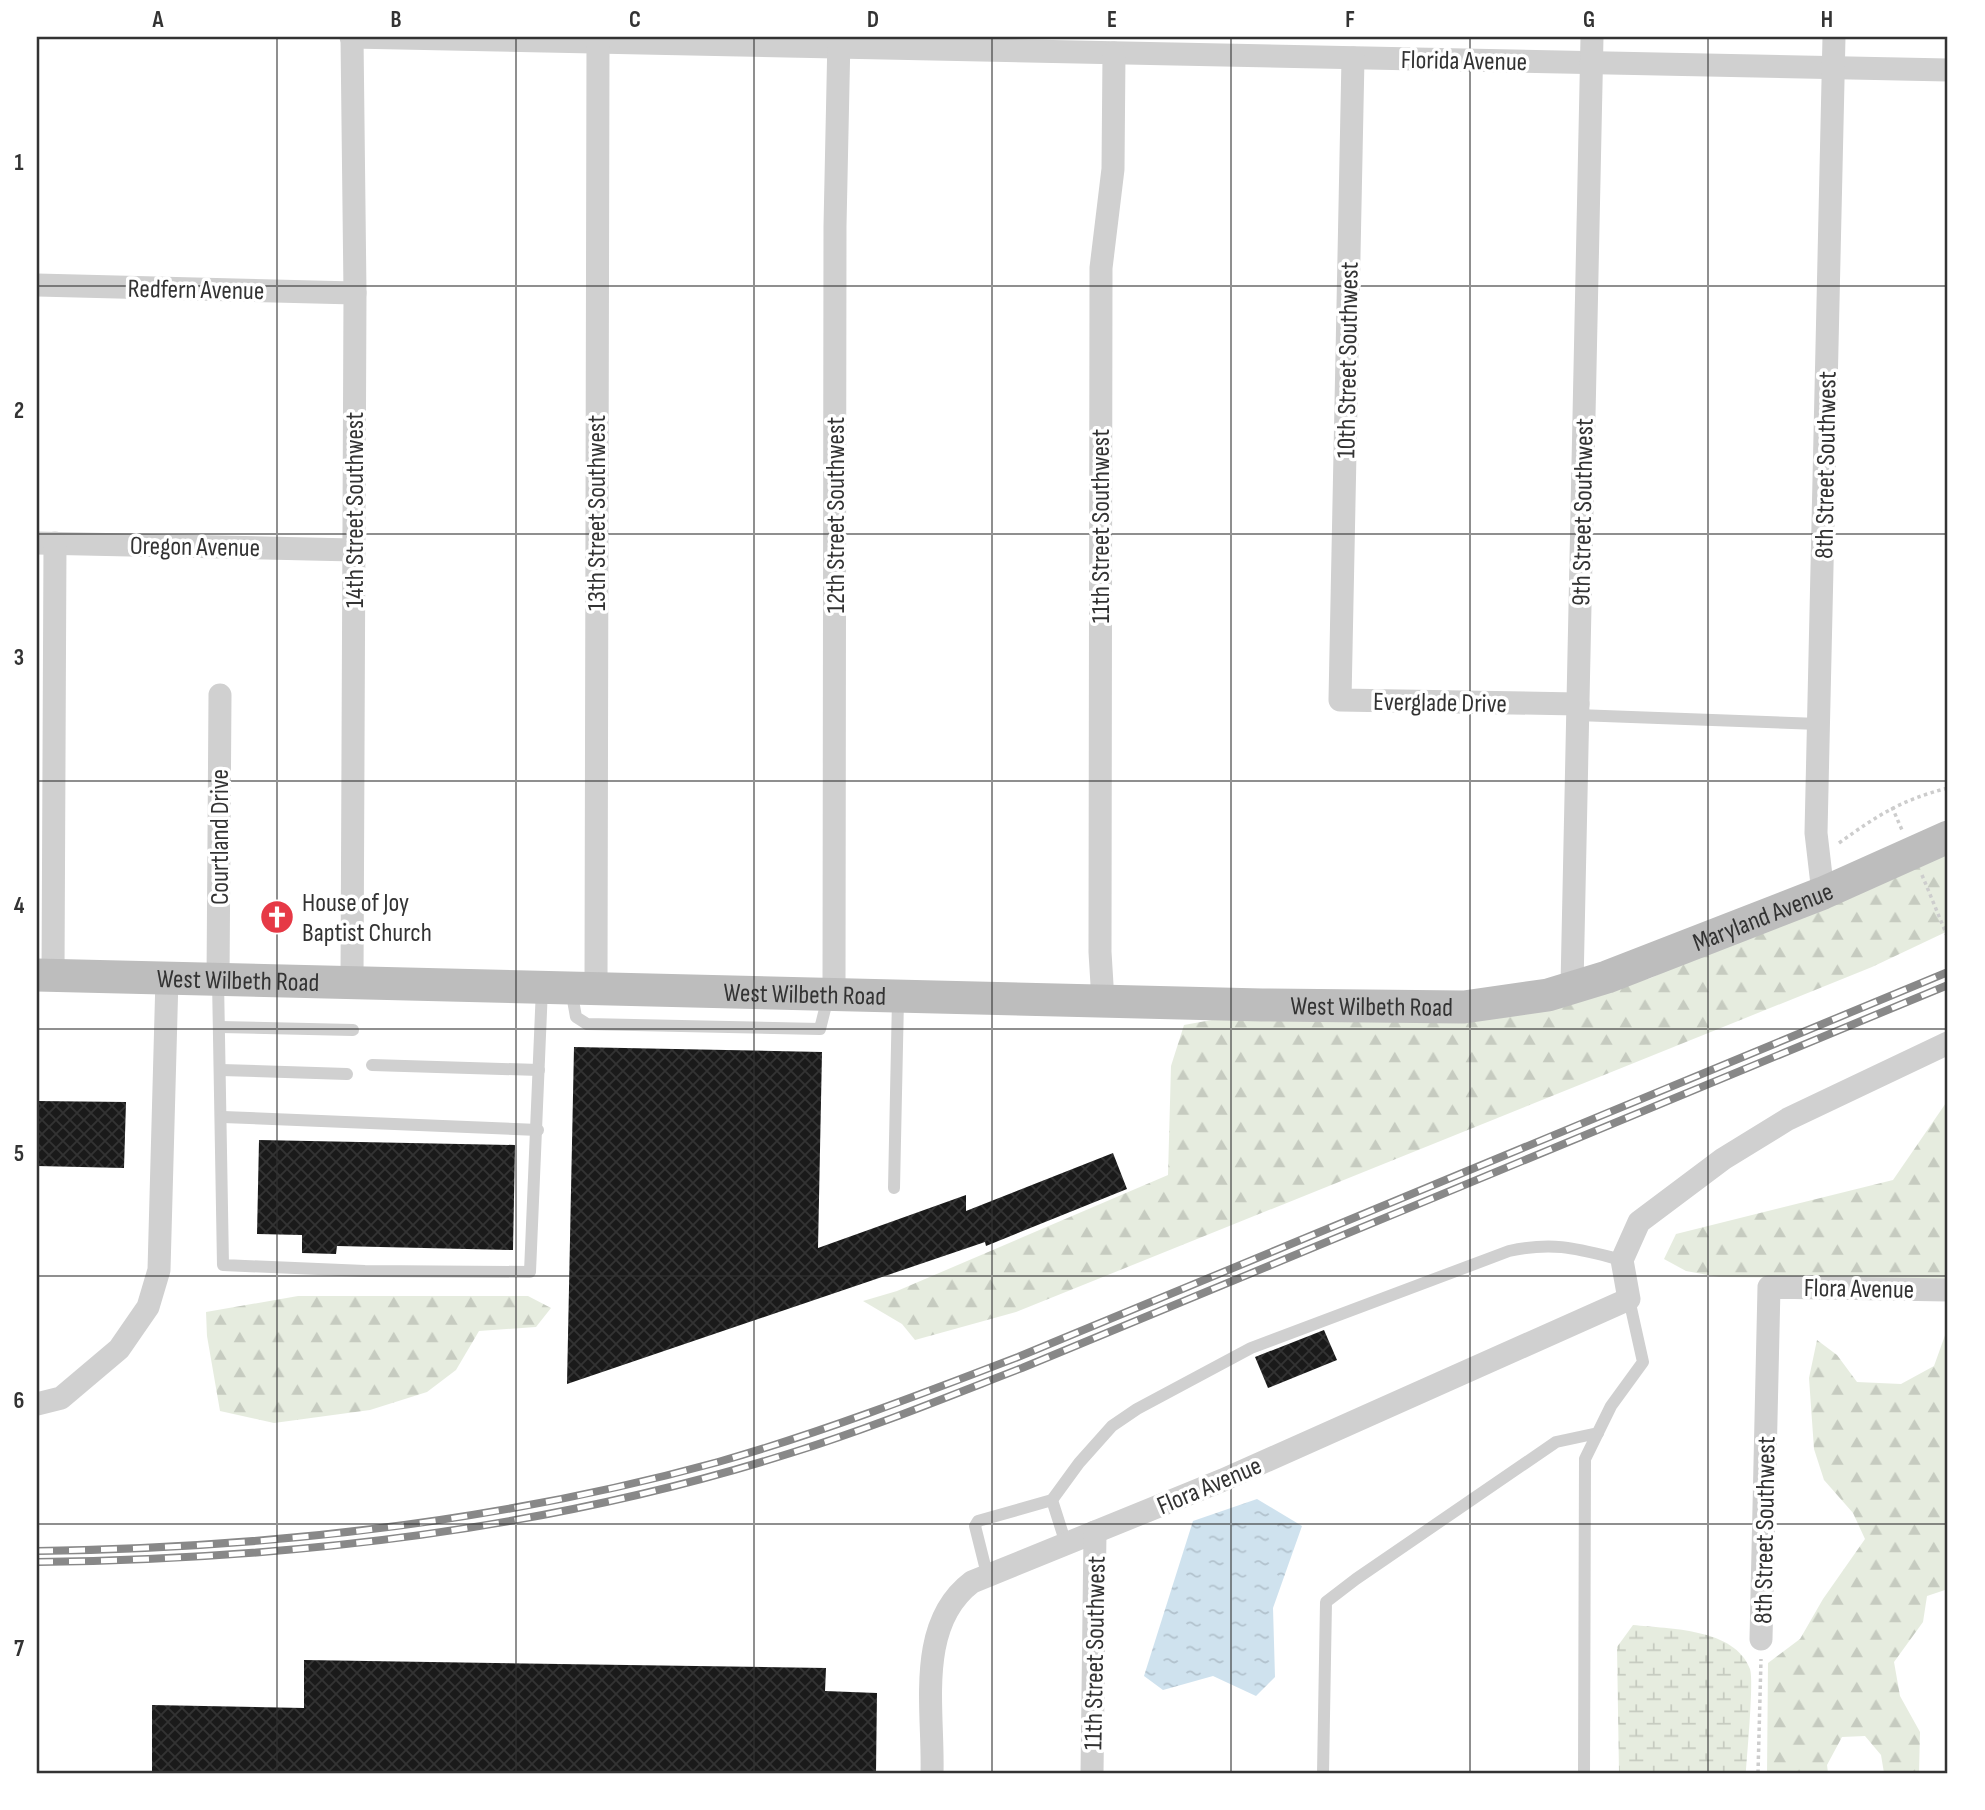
<svg xmlns="http://www.w3.org/2000/svg" width="1985" height="1810" font-family="'Sofia Sans Condensed',sans-serif">
<defs>
<pattern id="forest-firs" width="22" height="20" patternUnits="userSpaceOnUse" patternTransform="scale(1.75)"><rect width="22" height="20" fill="#e6ecdf"/><path d="M5 1l3.5 6h-7zM16 11l3.5 6h-7z" fill="#c6cbc0"/></pattern>
<pattern id="wetland-marsh" width="20" height="14" patternUnits="userSpaceOnUse" patternTransform="scale(1.75)"><rect width="20" height="14" fill="#e6ecdf"/><path d="M1 5h8M5 5V1M11 12h8M15 12V8" fill="none" stroke="#c6cbc0"/></pattern>
<pattern id="water-ripples" width="26" height="14" patternUnits="userSpaceOnUse" patternTransform="scale(1.75)"><rect width="26" height="14" fill="#cfe2ee"/><path d="M2 4q2-2 4 0t4 0M15 11q2-2 4 0t4 0" fill="none" stroke="#b2c2cd"/></pattern>
<pattern id="building-cross-hatch" width="8" height="8" patternUnits="userSpaceOnUse" patternTransform="scale(1.75)"><rect width="8" height="8" fill="#1a1a1a"/><path d="M0 0l8 8M0 8l8-8" fill="none" stroke="#333"/></pattern>
</defs>
<rect width="100%" height="100%" fill="#fff"/>
<g fill="url(#forest-firs)">
<polygon points="1948,850 1948,931 1872,967 1016,1312 915,1340 902,1324 863,1301 897,1291 1168,1175 1171,1066 1184,1025 1217,1019 1562,1001 1651,978 1721,943"/>
<polygon points="1948,1100 1948,1279 1719,1277 1686,1271 1664,1259 1676,1234 1893,1180"/>
<polygon points="298,1296 528,1296 551,1308 536,1327 479,1331 456,1370 427,1392 370,1410 274,1423 220,1411 207,1336 206,1312"/>
<polygon points="1948,1327 1948,1589 1927,1596 1923,1622 1894,1662 1900,1696 1920,1732 1919,1773 1884,1773 1881,1755 1865,1736 1842,1737 1827,1765 1828,1773 1767,1773 1768,1663 1800,1639 1823,1599 1865,1539 1853,1513 1824,1480 1814,1449 1809,1378 1817,1340 1837,1355 1857,1382 1901,1384 1934,1366"/>
</g>
<path fill="url(#wetland-marsh)" d="M1633 1625C1669 1629 1735 1628 1750 1669 1754 1682 1747 1754 1746 1773H1619L1617 1647Z"/>
<polygon fill="url(#water-ripples)" points="1257,1499 1302,1526 1273,1608 1275,1677 1256,1696 1213,1676 1163,1690 1144,1676 1193,1521"/>
<g fill="url(#building-cross-hatch)">
<polygon points="574,1047 822,1052 818,1248 966,1195 966,1211 1113,1153 1127,1189 986,1246 985,1242 567,1384"/>
<polygon points="37,1101 126,1102 124,1168 37,1166"/>
<polygon points="259,1140 515,1145 513,1250 337,1246 336,1254 302,1253 302,1235 257,1234"/>
<polygon points="1324,1330 1337,1360 1268,1388 1255,1357"/>
<polygon points="304,1660 826,1668 825,1691 877,1693 876,1773 152,1773 152,1705 304,1708"/>
</g>
<g fill="none" stroke-linecap="round" stroke-linejoin="round">
<g stroke="#cdcdcd" stroke-width="3.5" stroke-dasharray="3.5 3.5" stroke-linecap="butt">
<polyline points="1892,807 1902,830"/>
<path d="M1839 843C1878 815 1901 800 1948 788"/>
<polyline points="1922,875 1948,938"/>
<polyline points="1758,1773 1761,1659"/>
</g>
<g stroke="#d0d0d0" stroke-width="12">
<polyline points="1577,715 1819,724"/>
<polyline points="218,980 223,1265 365,1271 530,1272 542,988"/>
<polyline points="571,989 576,1017 587,1024 820,1029 828,997"/>
<polyline points="220,1027 353,1030"/>
<polyline points="372,1065 539,1070"/>
<polyline points="221,1070 347,1074"/>
<polyline points="223,1117 538,1130"/>
<polyline points="894,1188 898,999"/>
<path d="M1052 1500 1079 1463 1112 1426 1137 1409 1251 1348 1509 1251C1555 1241 1578 1249 1622 1260"/>
<polyline points="987,1574 975,1526 978,1521 1052,1500 1066,1544"/>
<polyline points="1323,1773 1326,1602 1356,1579 1556,1442 1598,1433"/>
<polyline points="1584,1773 1585,1459 1611,1406 1643,1362 1629,1299"/>
</g>
<g stroke="#d0d0d0" stroke-width="23">
<polyline points="351,37 1948,70"/>
<polyline points="352,37 355,293 352,982"/>
<polyline points="1353,58 1340,700 1578,704"/>
<polyline points="37,285 355,293"/>
<polyline points="37,543 354,550"/>
<polyline points="1823,893 1816,833 1834,37"/>
<polyline points="53,975 55,543"/>
<polyline points="218,980 220,695"/>
<polyline points="1572,986 1592,37"/>
<polyline points="596,988 598,37"/>
<polyline points="834,994 835,226 839,37"/>
<polyline points="1103,1001 1100,952 1101,268 1113,169 1114,53"/>
<polyline points="37,1404 61,1398 119,1349 148,1307 159,1270 167,978"/>
<polyline points="1761,1639 1769,1287 1948,1290"/>
<path d="M932 1773C934 1711 915 1625 972 1582L1223 1480 1629 1299 1622 1260 1639 1222 1723 1159 1788 1119 1948 1043"/>
<polyline points="1092,1773 1095,1532"/>
</g>
<path stroke="#bdbdbd" stroke-width="33" id="s1" d="M37 975 1262 1005 1464 1007 1548 995 1607 977 1823 893 1948 837"/>
<g stroke="#888" stroke-width="8">
<g id="rail">
<path d="M37 1551C268 1548 495 1523 718 1462 820 1433 919 1395 1018 1357L1948 972"/>
<path d="M37 1562C293 1559 548 1530 794 1452 871 1428 947 1397 1022 1368L1948 985"/>
</g>
</g>
<use href="#rail" stroke="#fff" stroke-width="5" stroke-dasharray="16" stroke-linecap="butt"/>
</g>
<path fill="none" stroke="#333" stroke-width="2" stroke-opacity="0.55" d="M277 37V1773M516 37V1773M754 37V1773M992 37V1773M1231 37V1773M1470 37V1773M1708 37V1773M37 286H1948M37 534H1948M37 781H1948M37 1029H1948M37 1276H1948M37 1524H1948"/>
<defs>
<g id="church-disc" transform="scale(1.75)"><circle r="9.5" fill="#e63946" stroke="#fff"/><path d="M-1.2-6h2.4v3.5h3.3v2.4h-3.3V6h-2.4V-.1h-3.3v-2.4h3.3Z" fill="#fff"/></g>
</defs>
<g fill-rule="evenodd">
<use href="#church-disc" x="277" y="917"/>
</g>
<g text-anchor="middle" stroke-width="7" stroke-linejoin="round" paint-order="stroke">
<g font-size="26" fill="#333" stroke="#fff">
<text transform="translate(1464 60) rotate(1)" y="9">Florida Avenue</text>
<text transform="translate(196 289) rotate(1)" y="9">Redfern Avenue</text>
<text transform="translate(1347 360) rotate(-89)" y="9">10th Street Southwest</text>
<text transform="translate(1825 465) rotate(-89)" y="9">8th Street Southwest</text>
<text transform="translate(354 510) rotate(-90)" y="9">14th Street Southwest</text>
<text transform="translate(1582 512) rotate(-89)" y="9">9th Street Southwest</text>
<text transform="translate(596 513) rotate(-90)" y="9">13th Street Southwest</text>
<text transform="translate(835 515) rotate(-90)" y="9">12th Street Southwest</text>
<text transform="translate(1100 526) rotate(-90)" y="9">11th Street Southwest</text>
<text transform="translate(195 546) rotate(1)" y="9">Oregon Avenue</text>
<text transform="translate(1440 702) rotate(1)" y="9">Everglade Drive</text>
<text transform="translate(219 837) rotate(-90)" y="9">Courtland Drive</text>
<text dy="9" stroke="none"><textPath href="#s1" startOffset="1741">Maryland Avenue</textPath></text>
<text dy="9" stroke="none"><textPath href="#s1" startOffset="201">West Wilbeth Road</textPath></text>
<text dy="9" stroke="none"><textPath href="#s1" startOffset="768">West Wilbeth Road</textPath></text>
<text dy="9" stroke="none"><textPath href="#s1" startOffset="1335">West Wilbeth Road</textPath></text>
<text transform="translate(1859 1288) rotate(1)" y="9">Flora Avenue</text>
<text transform="translate(1209 1485) rotate(-23)" y="9">Flora Avenue</text>
<text transform="translate(1764 1530) rotate(-89)" y="9">8th Street Southwest</text>
<text transform="translate(1094 1653) rotate(-89)" y="9">11th Street Southwest</text>
</g>
<g font-size="26" fill="#333" stroke="#fff" text-anchor="start">
<text x="302" y="911">House of Joy<tspan x="302" dy="30">Baptist Church</tspan></text>
</g>
</g>
<rect width="1985" height="1810" fill="none" stroke="#ffffff" stroke-width="77"/>
<rect x="38" y="38" width="1908" height="1734" fill="none" stroke="#333" stroke-width="2.5"/>
<g font-size="23" text-anchor="middle" font-weight="bold" fill="#333">
<text x="158" y="27">A</text>
<text x="396" y="27">B</text>
<text x="635" y="27">C</text>
<text x="873" y="27">D</text>
<text x="1112" y="27">E</text>
<text x="1350" y="27">F</text>
<text x="1589" y="27">G</text>
<text x="1827" y="27">H</text>
<text x="19" y="170">1</text>
<text x="19" y="418">2</text>
<text x="19" y="665">3</text>
<text x="19" y="913">4</text>
<text x="19" y="1161">5</text>
<text x="19" y="1408">6</text>
<text x="19" y="1656">7</text>
</g>
</svg>
